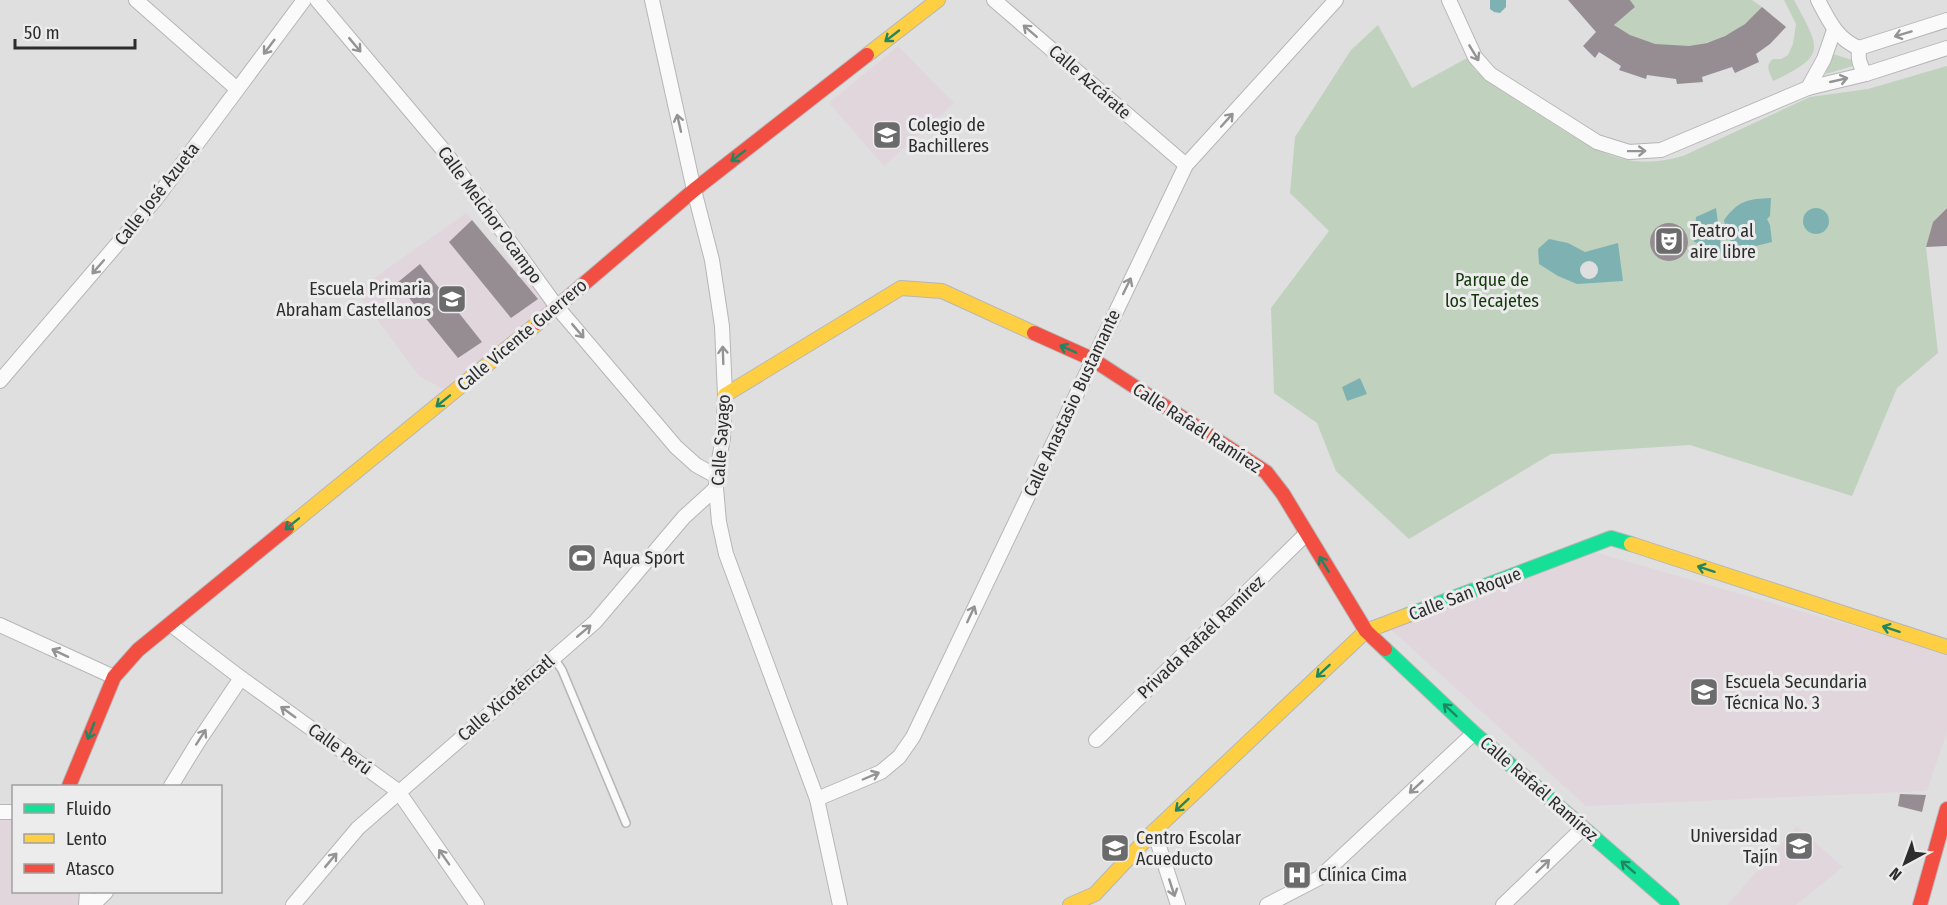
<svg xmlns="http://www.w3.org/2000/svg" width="1947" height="905" font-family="'Fira Sans Condensed',sans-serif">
<rect width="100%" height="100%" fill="#dfdfe0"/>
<g fill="#e2d6dd">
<polygon points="898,46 954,103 884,166 829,103"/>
<polygon points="466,213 549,306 446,391 419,376 356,291"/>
<polygon points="1587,550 1947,653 1947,732 1927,791 1586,806 1389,628"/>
<polygon points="0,817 13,819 14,892 81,892 80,905 0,905"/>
<polygon points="1797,826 1843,867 1796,905 1727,905"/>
</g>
<g fill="#c0d1be">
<path d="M1630 0H1752L1762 7C1737 39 1686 56 1646 42 1636 38 1626 33 1616 27L1615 24 1635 7Z"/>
<path d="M1784 0H1794C1820 49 1828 55 1773 81 1770 73 1764 66 1773 59H1781L1788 55 1793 44 1796 24Z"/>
<path d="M1378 25 1412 88 1469 57 1475 70 1486 80C1508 95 1530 109 1552 123 1597 152 1628 172 1683 156L1810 97 1868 89 1947 66V207L1933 222 1926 247 1938 353 1897 388 1852 496 1690 445 1551 454 1409 539 1336 471 1317 423 1274 393 1271 308 1329 231 1290 193 1295 137 1351 50Z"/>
<polygon points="1830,53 1852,60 1853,66 1826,74"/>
</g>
<g fill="#7eb2b2">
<polygon points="1490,0 1506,0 1506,7 1500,13 1494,12 1490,9"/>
<path d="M1771 198 1770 216 1767 219 1770 225 1772 242 1744 249 1733 245 1727 234 1724 220C1739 200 1748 199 1771 198Z"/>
<polygon points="1716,208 1722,254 1707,257 1704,245 1694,242 1696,217"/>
<circle cx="1816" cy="221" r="13"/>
<polygon points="1549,239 1568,243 1585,252 1618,243 1623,281 1577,284 1558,276 1539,264 1538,249"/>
<polygon points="1360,378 1367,394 1347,401 1342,387"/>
</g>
<circle fill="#dfdfe0" cx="1589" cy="270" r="9"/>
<g fill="#968d92">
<polygon points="1568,0 1630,0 1635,7 1614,25 1630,35 1655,44 1689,46 1707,43 1725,36 1745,24 1762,7 1786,27 1770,44 1756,54 1759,62 1735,73 1732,67 1702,77 1703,82 1677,84 1676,79 1647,75 1646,79 1619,70 1621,66 1599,52 1595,58 1583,46 1596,32"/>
<polygon points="1947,208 1947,246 1926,247 1933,222"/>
<polygon points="472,220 538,299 511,318 449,242"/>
<circle cx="1669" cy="242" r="19"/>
<polygon points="420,264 482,342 458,358 397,283"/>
<polygon points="1900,794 1926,795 1922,812 1898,806"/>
</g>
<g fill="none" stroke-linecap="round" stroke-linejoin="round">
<g stroke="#b6b6b7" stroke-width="10">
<polyline id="lane" points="554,658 562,670 626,823"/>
</g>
<g stroke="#b6b6b7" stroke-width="16">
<g id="street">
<polyline points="136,0 237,89"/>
<polyline points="317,0 445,152 557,307 676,447 696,465 716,476"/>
<polyline points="652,0 694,190 712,260 722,326 725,395 723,438 716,476 716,488 719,522 726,554 817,799 840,905"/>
<polyline points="994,0 1186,165"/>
<polyline points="1449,0 1475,57 1490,74 1597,142 1629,152 1661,150 1808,88 1866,74 1947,48"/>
<path d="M1818 0C1829 21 1837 39 1859 48"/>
<polyline points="1859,48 1947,20"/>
<path d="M1859 48C1858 59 1859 65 1866 74"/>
<polyline points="1808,88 1824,59 1834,30"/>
<polyline points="0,381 155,200 304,0"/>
<polyline points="170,624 241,678 398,791 477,905"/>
<polyline points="0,625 114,677"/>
<polyline points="1096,740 1306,534"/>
<polyline points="171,786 198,742 241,678"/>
<polyline points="817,799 881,772 899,757 913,737 1186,165 1336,0"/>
<polyline points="0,812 14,812"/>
<polyline points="1154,831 1178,905"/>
<polyline points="86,905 87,892"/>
<polyline points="93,905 106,892"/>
<polyline points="293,905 358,828 595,622 684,517 716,488"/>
<polyline points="1267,905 1319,878 1474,733"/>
<polyline points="1503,905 1583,828"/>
</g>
</g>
<g stroke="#b6b6b7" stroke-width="16">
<g id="fast">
<polyline points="1408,615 1611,538 1631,544"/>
<polyline points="1385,649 1474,733 1672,905"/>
</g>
</g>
<g stroke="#b6b6b7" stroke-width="16">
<g id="slow">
<polyline points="867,55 938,0"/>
<polyline points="725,395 901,288 942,291 1034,333"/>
<polyline points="287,528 538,323"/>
<polyline points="1631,544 1947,647"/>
<polyline points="1070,905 1095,894 1154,831 1366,631 1408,615"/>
</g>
</g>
<g stroke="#b6b6b7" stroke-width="16">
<g id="jam">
<polyline points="538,323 694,190 867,55"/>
<polyline points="1034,333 1092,359 1266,472 1283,494 1366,631 1385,649"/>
<polyline points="69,786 114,677 138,650 287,528"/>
<polyline points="1920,905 1947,809"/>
</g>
</g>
<use href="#lane" stroke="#fafafa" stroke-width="7"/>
<use href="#street" stroke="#fafafa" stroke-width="14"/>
<use href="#fast" stroke="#16e098" stroke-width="14"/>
<use href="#slow" stroke="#ffcf43" stroke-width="14"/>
<use href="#jam" stroke="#f24e42" stroke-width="14"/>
</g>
<defs><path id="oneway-shaft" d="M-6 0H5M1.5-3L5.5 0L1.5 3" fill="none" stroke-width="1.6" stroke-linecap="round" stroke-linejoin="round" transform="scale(1.5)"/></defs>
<g stroke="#949494">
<use href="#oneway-shaft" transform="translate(1030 31) rotate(-139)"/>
<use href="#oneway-shaft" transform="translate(1903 34) rotate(163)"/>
<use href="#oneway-shaft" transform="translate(355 45) rotate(50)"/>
<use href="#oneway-shaft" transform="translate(269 47) rotate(127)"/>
<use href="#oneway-shaft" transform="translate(1474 53) rotate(59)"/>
<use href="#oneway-shaft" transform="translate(1839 80) rotate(-13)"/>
<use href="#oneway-shaft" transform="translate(1227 120) rotate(-48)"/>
<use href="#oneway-shaft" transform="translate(679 123) rotate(-103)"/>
<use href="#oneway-shaft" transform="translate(1637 151) rotate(-1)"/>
<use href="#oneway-shaft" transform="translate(98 267) rotate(131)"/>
<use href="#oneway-shaft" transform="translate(1127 286) rotate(-64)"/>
<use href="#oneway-shaft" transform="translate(578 331) rotate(50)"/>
<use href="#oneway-shaft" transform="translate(723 355) rotate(-92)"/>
<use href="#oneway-shaft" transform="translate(971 614) rotate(-65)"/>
<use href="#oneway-shaft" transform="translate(584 631) rotate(-40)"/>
<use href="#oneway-shaft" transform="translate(60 653) rotate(-155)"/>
<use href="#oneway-shaft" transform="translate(288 712) rotate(-144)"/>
<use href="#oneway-shaft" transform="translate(201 737) rotate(-57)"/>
<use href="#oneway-shaft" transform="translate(871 776) rotate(-23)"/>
<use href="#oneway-shaft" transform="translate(1416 787) rotate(137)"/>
<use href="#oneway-shaft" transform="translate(444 857) rotate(-125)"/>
<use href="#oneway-shaft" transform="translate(331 860) rotate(-50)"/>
<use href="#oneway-shaft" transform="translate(1543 866) rotate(-44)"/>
<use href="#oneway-shaft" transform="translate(1172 888) rotate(72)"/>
</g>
<g stroke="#228662">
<use href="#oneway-shaft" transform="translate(892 36) rotate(142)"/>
<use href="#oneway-shaft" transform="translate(738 156) rotate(142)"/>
<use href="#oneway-shaft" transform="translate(1068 349) rotate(-156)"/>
<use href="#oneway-shaft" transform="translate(443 401) rotate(141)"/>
<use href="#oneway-shaft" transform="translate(292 524) rotate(141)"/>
<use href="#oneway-shaft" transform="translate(1324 564) rotate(-121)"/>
<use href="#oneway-shaft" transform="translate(1706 569) rotate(-162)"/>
<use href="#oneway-shaft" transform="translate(1891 629) rotate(-162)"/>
<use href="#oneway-shaft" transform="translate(1323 671) rotate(137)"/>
<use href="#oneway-shaft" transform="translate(1450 710) rotate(-137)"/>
<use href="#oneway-shaft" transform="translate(91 731) rotate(112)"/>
<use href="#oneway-shaft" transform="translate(1182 805) rotate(137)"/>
<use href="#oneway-shaft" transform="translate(1628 867) rotate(-139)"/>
</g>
<defs>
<g id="school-square" transform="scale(1.5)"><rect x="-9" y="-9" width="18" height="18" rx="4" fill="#6b6b6c" stroke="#ececed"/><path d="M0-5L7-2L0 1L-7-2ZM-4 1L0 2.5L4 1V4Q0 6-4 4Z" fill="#fff"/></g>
<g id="theatre-square" transform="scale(1.5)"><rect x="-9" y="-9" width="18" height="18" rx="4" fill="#6b6b6c" stroke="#ececed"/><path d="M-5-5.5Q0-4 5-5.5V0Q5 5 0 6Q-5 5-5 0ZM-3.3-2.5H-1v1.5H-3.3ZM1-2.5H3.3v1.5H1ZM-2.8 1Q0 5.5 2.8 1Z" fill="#fff"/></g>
<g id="stadium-square" transform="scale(1.5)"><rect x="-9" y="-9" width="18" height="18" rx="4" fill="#6b6b6c" stroke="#ececed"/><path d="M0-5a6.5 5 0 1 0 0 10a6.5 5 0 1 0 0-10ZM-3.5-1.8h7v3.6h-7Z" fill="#fff"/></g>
<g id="university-square" transform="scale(1.5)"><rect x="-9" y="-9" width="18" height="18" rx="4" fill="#6b6b6c" stroke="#ececed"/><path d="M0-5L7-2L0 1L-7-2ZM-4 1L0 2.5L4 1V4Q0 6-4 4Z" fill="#fff"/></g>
<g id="hospital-square" transform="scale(1.5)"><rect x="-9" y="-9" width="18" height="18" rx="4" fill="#6b6b6c" stroke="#ececed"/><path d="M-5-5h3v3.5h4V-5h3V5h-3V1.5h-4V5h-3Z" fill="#fff"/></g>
</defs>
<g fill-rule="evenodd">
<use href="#school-square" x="887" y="135"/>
<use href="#theatre-square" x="1669" y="241"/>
<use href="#school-square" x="452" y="299"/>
<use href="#stadium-square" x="582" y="558"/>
<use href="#school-square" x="1704" y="692"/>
<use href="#university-square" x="1799" y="846"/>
<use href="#school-square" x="1115" y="848"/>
<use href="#hospital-square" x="1297" y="875"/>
</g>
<g text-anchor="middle" stroke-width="6" stroke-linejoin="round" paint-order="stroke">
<g font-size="18" fill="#2d2d2d" stroke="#ececed">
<text transform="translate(1090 82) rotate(41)" y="6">Calle Azcárate</text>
<text transform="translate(157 194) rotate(-52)" y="6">Calle José Azueta</text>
<text transform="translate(490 215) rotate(54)" y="6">Calle Melchor Ocampo</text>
<text transform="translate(522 335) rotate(-40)" y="6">Calle Vicente Guerrero</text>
<text transform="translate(1072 403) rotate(-65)" y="6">Calle Anastasio Bustamante</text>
<text transform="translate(1197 428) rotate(33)" y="6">Calle Rafaél Ramírez</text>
<text transform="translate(721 440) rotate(-86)" y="6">Calle Sayago</text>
<text transform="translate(1465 594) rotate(-21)" y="6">Calle San Roque</text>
<text transform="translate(1201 637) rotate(-44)" y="6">Privada Rafaél Ramírez</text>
<text transform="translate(506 698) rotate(-41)" y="6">Calle Xicoténcatl</text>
<text transform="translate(340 749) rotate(36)" y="6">Calle Perú</text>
<text transform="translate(1539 789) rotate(41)" y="6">Calle Rafaél Ramírez</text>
</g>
<g font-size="18" fill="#2d2d2d" stroke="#ececed" text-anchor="start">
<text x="908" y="131">Colegio de<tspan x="908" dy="21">Bachilleres</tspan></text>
<text x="1690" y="237">Teatro al<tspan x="1690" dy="21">aire libre</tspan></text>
<text x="431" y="295" text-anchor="end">Escuela Primaria<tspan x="431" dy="21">Abraham Castellanos</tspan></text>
<text x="603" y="564">Aqua Sport</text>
<text x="1725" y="688">Escuela Secundaria<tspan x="1725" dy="21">Técnica No. 3</tspan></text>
<text x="1778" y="842" text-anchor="end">Universidad<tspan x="1778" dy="21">Tajín</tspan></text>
<text x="1136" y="844">Centro Escolar<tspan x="1136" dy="21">Acueducto</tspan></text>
<text x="1318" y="881">Clínica Cima</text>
</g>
<g font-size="18" fill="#12380b" stroke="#ececed">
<text x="1492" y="286">Parque de<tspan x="1492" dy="21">los Tecajetes</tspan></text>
</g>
</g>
<rect x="12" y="785" width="210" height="108" fill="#ececed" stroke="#a0a0a0" stroke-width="1.5"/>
<rect x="24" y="804" width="30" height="9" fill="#16e098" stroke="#a0a0a0" stroke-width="1.5"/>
<text x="66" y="815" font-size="18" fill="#2d2d2d">Fluido</text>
<rect x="24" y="834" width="30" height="9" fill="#ffcf43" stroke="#a0a0a0" stroke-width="1.5"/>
<text x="66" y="845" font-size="18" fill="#2d2d2d">Lento</text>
<rect x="24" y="864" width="30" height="9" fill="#f24e42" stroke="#a0a0a0" stroke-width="1.5"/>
<text x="66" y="875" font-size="18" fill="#2d2d2d">Atasco</text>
<g transform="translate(1905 863) rotate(221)" stroke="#ececed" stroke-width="4.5" paint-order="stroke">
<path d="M0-4.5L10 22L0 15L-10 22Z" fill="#2d2d2d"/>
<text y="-9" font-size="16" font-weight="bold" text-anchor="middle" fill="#2d2d2d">N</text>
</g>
<path d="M15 39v9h120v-9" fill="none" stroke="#2d2d2d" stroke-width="3"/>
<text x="24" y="39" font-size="18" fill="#2d2d2d" stroke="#ececed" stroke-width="4.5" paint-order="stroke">50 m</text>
</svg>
